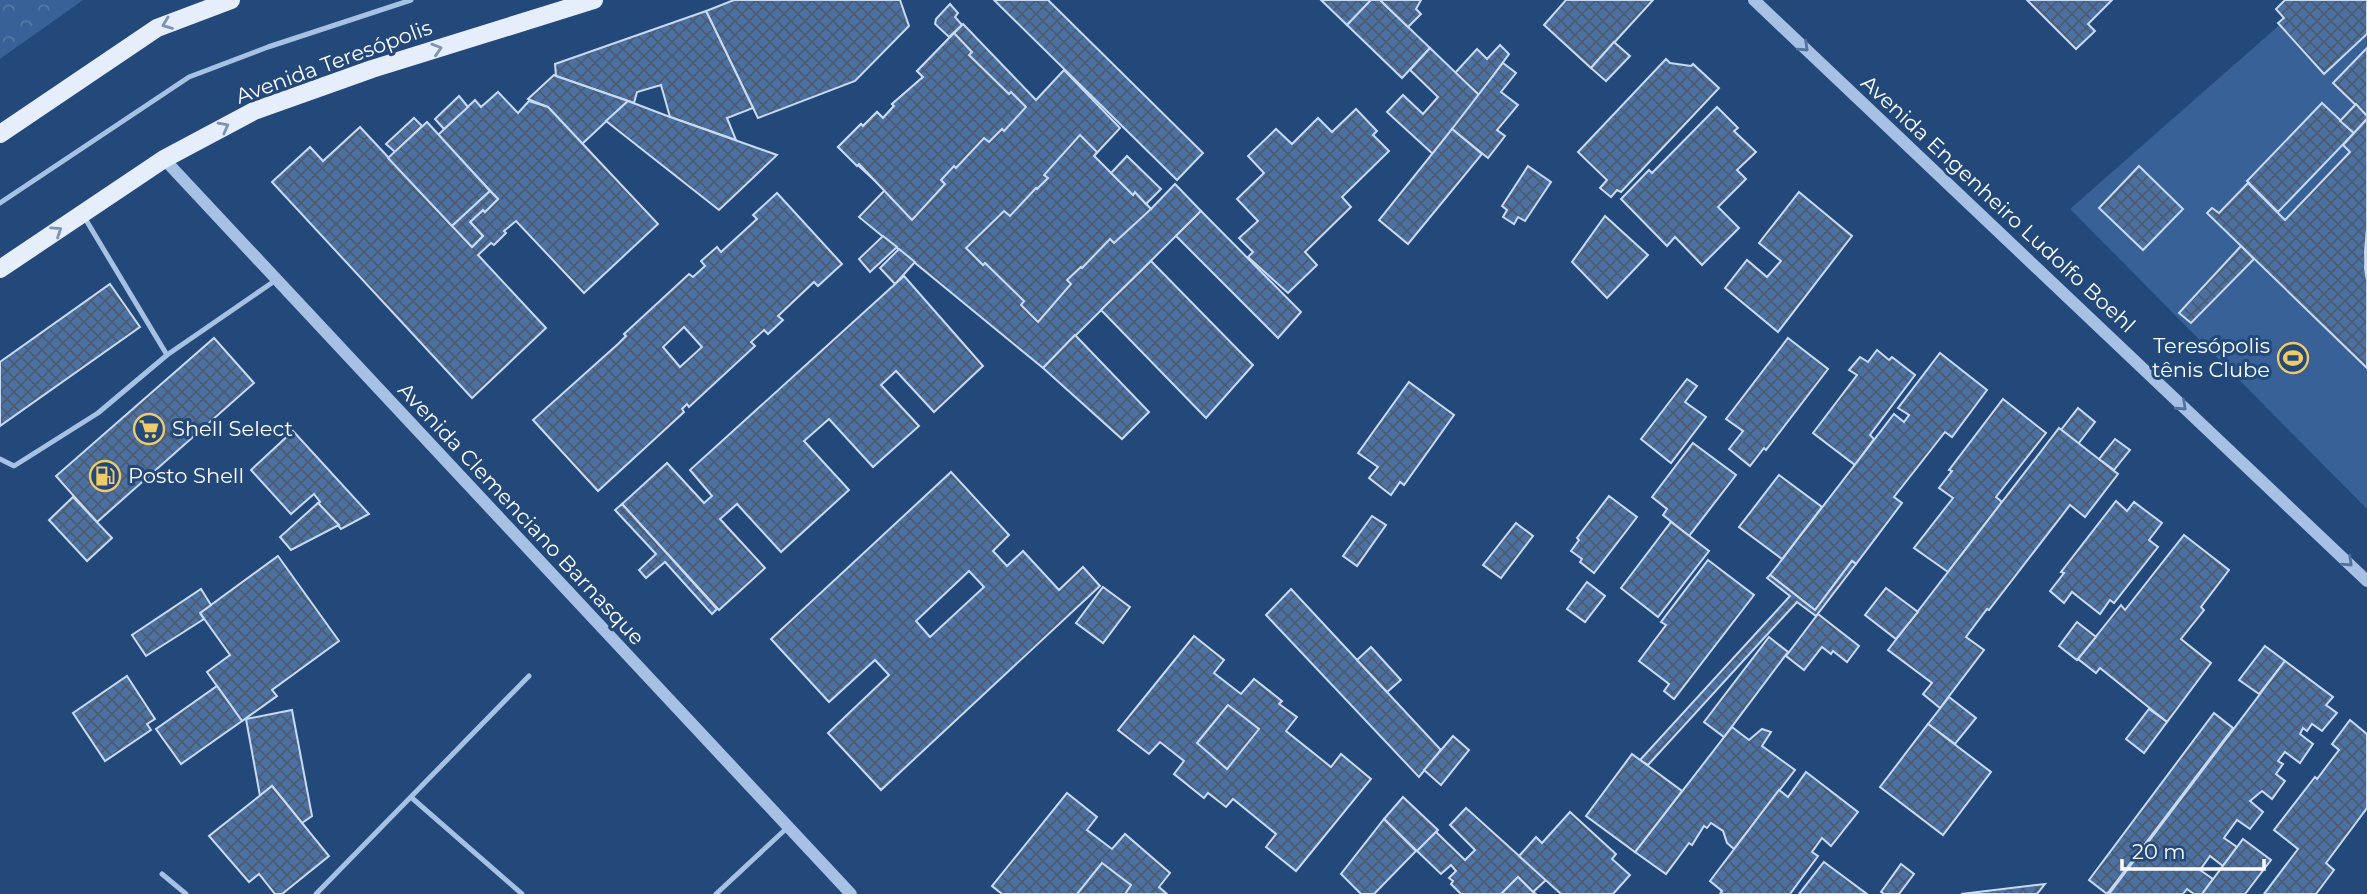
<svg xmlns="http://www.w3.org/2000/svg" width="2367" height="894" font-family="Montserrat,sans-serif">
<defs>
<pattern id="forest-crowns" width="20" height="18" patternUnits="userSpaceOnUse" patternTransform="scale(1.75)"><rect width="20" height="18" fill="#376197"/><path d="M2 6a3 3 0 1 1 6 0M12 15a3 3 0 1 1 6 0" fill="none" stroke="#5579a7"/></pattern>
<pattern id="building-cross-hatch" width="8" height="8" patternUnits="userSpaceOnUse" patternTransform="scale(1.75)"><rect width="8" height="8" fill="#4b71a3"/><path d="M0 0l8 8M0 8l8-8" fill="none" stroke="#4c5b6f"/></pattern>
</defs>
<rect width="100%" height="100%" fill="#23487a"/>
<polygon fill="url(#forest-crowns)" points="0,0 83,0 0,59"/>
<polygon fill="#376197" points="2308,0 2367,0 2367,509 2070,209"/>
<g fill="url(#building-cross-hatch)" stroke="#c9dbf4" stroke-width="2" fill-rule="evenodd">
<polygon points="734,0 900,0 909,26 855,81 758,118 706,11"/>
<polygon points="994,0 1048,0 1203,153 1177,180"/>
<polygon points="1321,0 1371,0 1347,25"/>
<polygon points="1371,0 1380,0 1430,48 1402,78 1347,25"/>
<polygon points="1380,0 1421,0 1416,9 1421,14 1408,27"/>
<polygon points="1566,0 1653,0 1591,68 1544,25"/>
<polygon points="2027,0 2112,0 2088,24 2095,31 2076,49"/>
<polygon points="2285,0 2367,0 2367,34 2324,74 2278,23 2284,18 2276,9"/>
<polygon points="950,4 958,13 955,17 962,25 949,37 935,24 936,19"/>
<polygon points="706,11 753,108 727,118 736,140 670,117 661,85 637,92 634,103 556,76 555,64"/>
<polygon points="963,24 1036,100 1064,70 1120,128 1094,156 1133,195 1135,192 1151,209 1175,184 1201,211 1043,368 859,217 885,190 838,147 861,124 863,126 877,112 883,118 894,106 892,104 923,77 917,71"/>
<polygon points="954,33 972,52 969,55 1009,94 1011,92 1026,107 1004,131 1002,129 989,142 984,138 956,168 954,166 941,180 945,184 912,220 859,164 857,166 838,147 861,124 863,126 877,112 883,118 894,106 892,104 923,77 917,71"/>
<polygon points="1614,42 1630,56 1606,81 1591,68"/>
<polygon points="1500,45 1509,54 1479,95 1455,73 1477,49 1487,59"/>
<polygon points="1430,48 1479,95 1434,155 1387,112 1403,95 1423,114 1438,97 1410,70"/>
<polygon points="2367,48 2367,116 2333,83"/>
<polygon points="1666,59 1670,63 1691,66 1693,64 1719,88 1621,192 1617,190 1611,197 1600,188 1607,180 1578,152"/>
<polygon points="1503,63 1516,73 1501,92 1518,105 1497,130 1505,136 1488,158 1452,129"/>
<polygon points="554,75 556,76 628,101 582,144 548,107 528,99"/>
<polygon points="498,92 518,113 529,101 548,107 658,224 584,293 516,221 504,231 506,233 494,245 491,243 478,255 546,328 472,398 272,182 310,147 323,161 360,127 472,247 483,236 470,222 483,210 485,212 498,199 438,135 475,100 481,107"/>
<polygon points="459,96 468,107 444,129 435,119"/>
<polygon points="628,101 670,117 777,155 719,210 606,121"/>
<polygon points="2322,103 2354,133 2278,212 2247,181"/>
<polygon points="2356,104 2367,116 2367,119 2354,133 2340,121"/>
<polygon points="1717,107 1738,128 1734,131 1756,152 1737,170 1746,179 1718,207 1739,228 1702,265 1675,237 1667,246 1621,199 1649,170 1652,173"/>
<polygon points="1356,109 1377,131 1373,135 1389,151 1342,197 1351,207 1305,252 1317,265 1288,293 1248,257 1253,252 1239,238 1258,221 1237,199 1264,173 1248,156 1276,129 1292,144 1318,118 1332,132"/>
<polygon points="414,118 422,126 395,152 386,144"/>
<polygon points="2367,119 2367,230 2365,252 2367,280 2367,368 2207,213 2212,208 2219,213 2248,183 2285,220 2350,152 2343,145"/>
<polygon points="427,122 490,191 452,226 388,158"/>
<polygon points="1452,129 1482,154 1408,244 1379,220"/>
<polygon points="1080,135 1097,152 1094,156 1133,195 1135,192 1151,209 1114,243 1110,239 1082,268 1081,267 1067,280 1071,284 1038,322 1021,305 1024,301 985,263 983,265 966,248 1004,211 1010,216 1036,188 1037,189 1048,178 1044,175"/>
<polygon points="1127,156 1161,189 1146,204 1135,192 1133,195 1111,173"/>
<polygon points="1528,166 1551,182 1525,221 1518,217 1514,224 1503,217 1507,210 1502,206"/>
<polygon points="2139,166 2183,209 2143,250 2099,208"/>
<polygon points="490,191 498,199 485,212 483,210 470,222 483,236 472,247 452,226"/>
<polygon points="1799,192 1852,236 1778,332 1725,288 1747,260 1767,277 1781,261 1759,243"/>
<path d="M777 193 842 264 818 286 814 282 778 316 783 320 768 334 764 330 751 342 755 346 689 407 687 404 682 409 684 412 598 491 533 420 618 344 626 336 624 334 689 274 693 277 705 266 701 261 717 247 721 252 757 219 753 215ZM684 327 702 347 680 367 663 347Z"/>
<polygon points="1201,211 1301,312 1278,338 1176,236"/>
<polygon points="1605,216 1648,255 1607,298 1572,262"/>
<polygon points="2367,230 2367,280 2365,268"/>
<polygon points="883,236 897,247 870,272 859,259"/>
<polygon points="2241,246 2254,259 2191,323 2179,313"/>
<polygon points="899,249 915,262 895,284 880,268"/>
<polygon points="1151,261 1253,365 1206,418 1101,310"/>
<polygon points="904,276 983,366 934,412 896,371 881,385 919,426 873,467 829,419 804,441 849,490 781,552 737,504 720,519 765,568 719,610 622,504 667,463 704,503 712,496 690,470"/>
<polygon points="110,284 140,327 0,426 0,362"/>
<polygon points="1075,335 1149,412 1122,439 1043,368"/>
<polygon points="214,338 254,383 97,522 56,476"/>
<polygon points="1788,338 1828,369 1766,450 1764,448 1750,466 1729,449 1743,431 1726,419"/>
<polygon points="1877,350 1889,360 1892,357 1915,375 1870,435 1874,439 1855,465 1813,433 1857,375 1849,370 1860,357 1868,362"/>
<polygon points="1940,353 1987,390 1952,437 1945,432 1894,497 1902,503 1856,564 1852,561 1815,610 1770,575 1894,414 1904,422 1909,415 1898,408"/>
<polygon points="1687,379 1697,386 1685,402 1706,417 1671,463 1641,439"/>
<polygon points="1409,382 1454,415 1404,485 1400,482 1391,495 1369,478 1378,467 1358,453"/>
<polygon points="2003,399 2046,433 1996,497 2002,502 1948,572 1914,548 1953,498 1939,488 1952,471 1949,470"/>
<polygon points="2078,408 2095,422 2078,444 2061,430"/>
<polygon points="2059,428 2118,474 2085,517 2070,505 1989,610 1987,609 1966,637 1984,650 1940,708 1923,694 1932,683 1888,650"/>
<polygon points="293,431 369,514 341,529 318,503 320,502 314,494 291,514 251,470"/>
<polygon points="2115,439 2130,450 2114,470 2099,459"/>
<polygon points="1693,443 1736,475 1689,536 1663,515 1667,509 1652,497"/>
<path d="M951 472 1009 535 993 551 1007 566 1023 551 1059 590 1083 567 1100 586 881 790 828 733 889 675 875 660 829 702 771 639ZM969 571 984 587 930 637 916 621Z"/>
<polygon points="1779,475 1822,507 1782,559 1739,527"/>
<polygon points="1609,496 1637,517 1594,573 1580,562 1582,559 1571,551 1579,540 1577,538"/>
<polygon points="73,497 112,538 87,561 49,520"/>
<polygon points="2116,501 2127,511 2134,502 2162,523 2149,540 2158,547 2114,603 2110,600 2100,614 2072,592 2064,603 2050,591 2064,573 2061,572"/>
<polygon points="318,503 339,525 291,550 280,537"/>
<polygon points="622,504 717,609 712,614 665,562 646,578 639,570 656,554 615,510"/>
<polygon points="1372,516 1386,525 1357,566 1343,556"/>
<polygon points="1671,522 1709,551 1658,617 1621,588"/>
<polygon points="1516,523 1533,536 1501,578 1483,565"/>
<polygon points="2184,535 2229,570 2201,607 2204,610 2181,639 2211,663 2167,722 2100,668 2096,673 2078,659 2121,605 2125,610"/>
<polygon points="278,556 339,641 272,690 277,696 242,721 207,672 230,655 200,613"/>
<polygon points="1708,560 1754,595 1674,699 1664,691 1669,684 1639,661 1666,625 1661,622"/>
<polygon points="1852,561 1856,564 1816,616 1797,602 1648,765 1640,760 1790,596 1767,578 1770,575 1815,610"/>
<polygon points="1587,582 1605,596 1585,622 1567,609"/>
<polygon points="1103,587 1130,607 1103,643 1076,623"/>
<polygon points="1886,588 1918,612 1896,639 1865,615"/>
<polygon points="201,589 211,605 200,613 204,619 146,656 132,635"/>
<polygon points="1291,589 1441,750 1419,777 1266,615"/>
<polygon points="1818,614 1859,646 1847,662 1833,651 1831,654 1822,647 1804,670 1786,656"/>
<polygon points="2077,622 2096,637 2077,660 2059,646"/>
<polygon points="1194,636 1224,660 1214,673 1241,694 1254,679 1282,701 1279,704 1297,717 1286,731 1331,767 1341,754 1371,779 1296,871 1266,847 1276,834 1233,799 1226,807 1208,793 1204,798 1174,774 1184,761 1160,742 1149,754 1118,730"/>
<polygon points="1769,637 1788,652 1724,737 1704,722"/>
<polygon points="2265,646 2285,661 2259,694 2239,680"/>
<polygon points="1371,647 1401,680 1387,692 1357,660"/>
<polygon points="2285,661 2333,697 2326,705 2337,713 2322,731 2312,724 2307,731 2303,728 2300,734 2313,744 2300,763 2285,752 2278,761 2283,764 2276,774 2285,781 2272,799 2262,791 2250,801 2263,812 2250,829 2237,820 2224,838 2237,847 2223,866 2210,856 2200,870 2213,879 2202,894 2194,894 2187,889 2183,894 2109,894"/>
<polygon points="127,676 155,719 147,724 151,730 105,761 73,713"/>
<polygon points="217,686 242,721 181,764 156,729"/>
<polygon points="1949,697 1976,718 1955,744 1928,724"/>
<polygon points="1228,705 1259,729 1227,769 1197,743"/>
<polygon points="2149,709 2167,722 2144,753 2126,739"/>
<polygon points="292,710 312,816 302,823 272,786 260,796 246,719"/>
<polygon points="2214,713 2233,728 2107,894 2089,880"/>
<polygon points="2350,720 2367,734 2367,808 2326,863 2334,870 2316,894 2264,894 2298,849 2274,830 2315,777 2317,779 2339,750 2332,744"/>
<polygon points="1928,724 1991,772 1943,835 1880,787"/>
<polygon points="1732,727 1749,740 1762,729 1771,732 1762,746 1795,770 1734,849 1727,843 1723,831 1711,823 1707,828 1704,826 1692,845 1689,843 1666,874 1635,852"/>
<polygon points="1453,736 1469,750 1441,785 1424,770"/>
<polygon points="1632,754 1682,791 1635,852 1586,816"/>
<polygon points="1806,772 1858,812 1831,846 1822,838 1812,852 1818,856 1790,894 1720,894 1722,891 1710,881 1779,790 1788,797"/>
<polygon points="272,786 329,856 282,894 275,894 259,874 249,882 209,836"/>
<polygon points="1067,793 1097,817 1087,830 1112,849 1125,834 1170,873 1159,887 1167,894 1002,894 992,886"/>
<polygon points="1403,797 1438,830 1417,851 1384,819"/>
<polygon points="1466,808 1546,880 1533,892 1518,877 1501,894 1461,894 1451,884 1453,881 1449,878 1456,871 1451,865 1441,874 1417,851 1436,832 1465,860 1475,850 1450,825"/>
<polygon points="1570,812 1616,854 1612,859 1630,875 1613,894 1561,894 1519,856 1536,837 1542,843"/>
<polygon points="1384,819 1416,851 1374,894 1361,894 1341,874"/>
<polygon points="2243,839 2271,860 2245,894 2202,894"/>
<polygon points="1824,862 1867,894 1799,894"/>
<polygon points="1102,863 1131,885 1125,894 1077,894"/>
<polygon points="1901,864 1914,874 1899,894 1884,894 1881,892"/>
<polygon points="1518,877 1533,892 1536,894 1501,894"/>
<polygon points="2045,884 2037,894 1961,894"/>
</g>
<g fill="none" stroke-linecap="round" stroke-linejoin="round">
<g stroke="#a6c1e4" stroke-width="5">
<polyline points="0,203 189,77 268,47 411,0"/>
<polyline points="167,355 276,280"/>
<polyline points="0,459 14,466 98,413 167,355 83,215"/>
<polyline points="412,798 522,894"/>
<polyline points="162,874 186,894"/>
<polyline points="316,894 529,676"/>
<polyline points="716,894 788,827"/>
</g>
<g stroke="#a6c1e4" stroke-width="12">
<polyline points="1754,0 2367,581"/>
<polyline points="164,159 851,894"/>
</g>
<g stroke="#e6eefc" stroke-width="18">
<polyline points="0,134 157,28 231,0"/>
<polyline points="0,269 164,159 254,111 372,69 594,0"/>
</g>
</g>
<defs><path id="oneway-chevron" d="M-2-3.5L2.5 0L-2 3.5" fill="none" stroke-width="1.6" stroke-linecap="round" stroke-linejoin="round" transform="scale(1.75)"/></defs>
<g stroke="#7b93b4">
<use href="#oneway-chevron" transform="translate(167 24) rotate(159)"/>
<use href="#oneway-chevron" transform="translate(437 49) rotate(-17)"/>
<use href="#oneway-chevron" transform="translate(224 127) rotate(-28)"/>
<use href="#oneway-chevron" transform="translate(57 231) rotate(-34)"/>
</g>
<g stroke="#51729f">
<use href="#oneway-chevron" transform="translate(1804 47) rotate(43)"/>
<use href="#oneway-chevron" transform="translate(2182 406) rotate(43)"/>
<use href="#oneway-chevron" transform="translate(2348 562) rotate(43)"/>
</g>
<defs>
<g id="stadium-ring" transform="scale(1.575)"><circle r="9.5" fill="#23487a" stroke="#efca69" stroke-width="1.5"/><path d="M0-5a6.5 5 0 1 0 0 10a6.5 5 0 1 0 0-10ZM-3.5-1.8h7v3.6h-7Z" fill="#efca69"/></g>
<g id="supermarket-ring" transform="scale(1.575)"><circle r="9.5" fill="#23487a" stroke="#efca69" stroke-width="1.5"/><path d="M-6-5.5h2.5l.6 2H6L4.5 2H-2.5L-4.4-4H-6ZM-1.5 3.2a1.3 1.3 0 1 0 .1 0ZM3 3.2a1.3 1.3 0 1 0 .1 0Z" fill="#efca69"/></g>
<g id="fuel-ring" transform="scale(1.575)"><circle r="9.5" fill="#23487a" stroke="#efca69" stroke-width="1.5"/><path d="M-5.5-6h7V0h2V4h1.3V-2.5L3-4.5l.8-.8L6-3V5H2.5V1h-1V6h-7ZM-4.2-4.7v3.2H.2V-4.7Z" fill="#efca69"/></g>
</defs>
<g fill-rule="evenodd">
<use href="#stadium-ring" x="2293" y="358"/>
<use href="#supermarket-ring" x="149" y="429"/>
<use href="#fuel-ring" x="105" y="476"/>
</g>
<g text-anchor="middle" stroke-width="6" stroke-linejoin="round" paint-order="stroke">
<g font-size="21" fill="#fff" stroke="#23487a">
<text transform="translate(334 62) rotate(-20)" y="7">Avenida Teresópolis</text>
<text transform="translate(1998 204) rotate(43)" y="7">Avenida Engenheiro Ludolfo Boehl</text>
<text transform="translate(521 514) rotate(47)" y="7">Avenida Clemenciano Barnasque</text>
</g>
<g font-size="21" fill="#fff" stroke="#23487a" text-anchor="start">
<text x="2270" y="353" text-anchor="end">Teresópolis<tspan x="2270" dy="24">tênis Clube</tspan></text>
<text x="172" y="436">Shell Select</text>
<text x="128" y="483">Posto Shell</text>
</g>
</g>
<path d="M2122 859v10h142v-10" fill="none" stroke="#ffffff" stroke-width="3.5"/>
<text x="2132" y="859" font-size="21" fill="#ffffff" stroke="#23487a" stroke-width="5" paint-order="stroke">20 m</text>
</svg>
